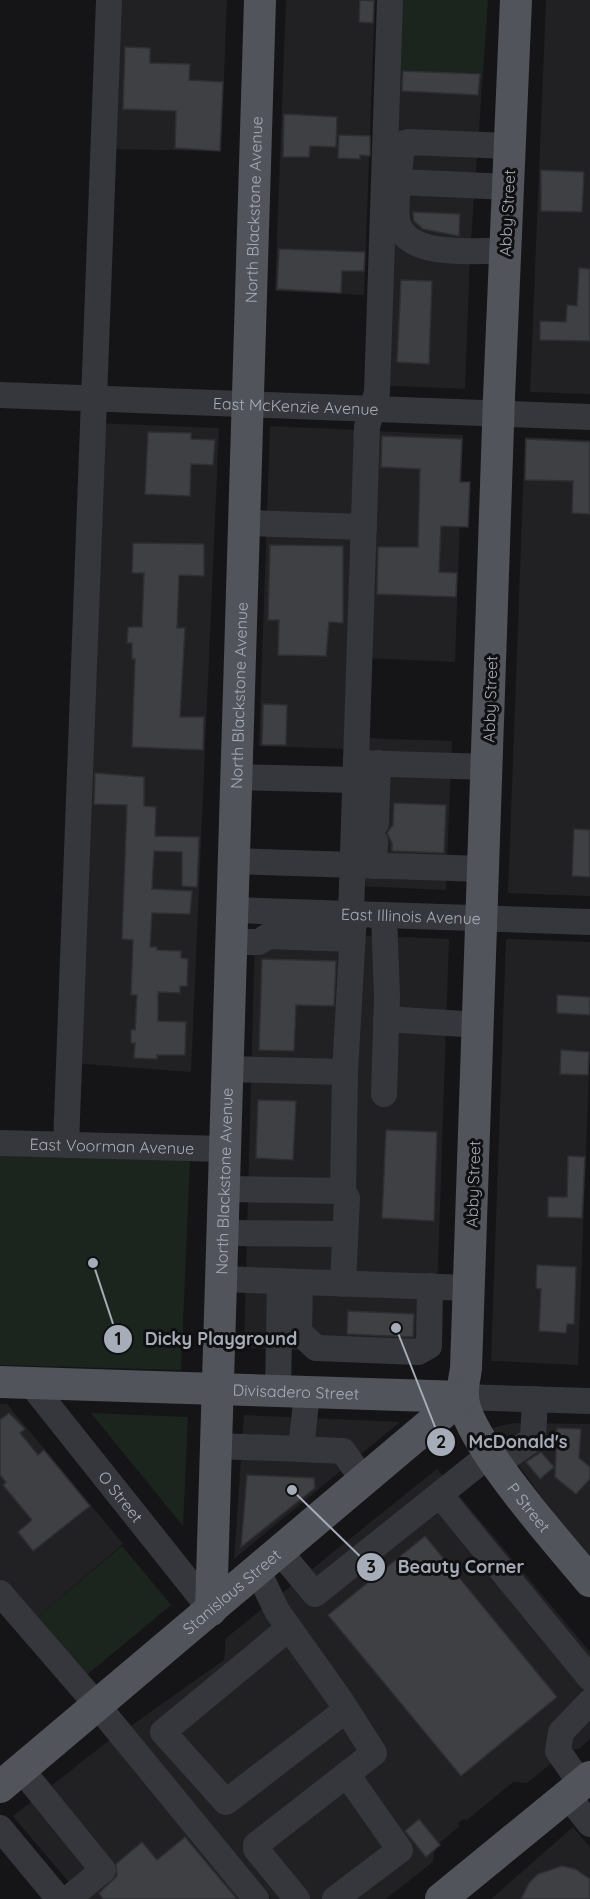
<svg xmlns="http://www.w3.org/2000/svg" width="590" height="1899" font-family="Quicksand,sans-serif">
<rect width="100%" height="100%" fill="#151517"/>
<g fill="#212124">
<polygon points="115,0 227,0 221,151 108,149"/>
<polygon points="286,0 375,0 364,295 275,291"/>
<polygon points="546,0 590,0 590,394 530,392"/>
<polygon points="393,70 483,73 470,254 465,389 376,385"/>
<polygon points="95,423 219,428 191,1072 72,1063"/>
<polygon points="270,426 359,430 347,749 259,746"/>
<polygon points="374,431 463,435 455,662 366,658"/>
<polygon points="525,437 590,440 590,896 508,893"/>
<polygon points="363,738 452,741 446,890 358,886"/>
<polygon points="255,931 449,939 435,1355 244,1348"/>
<polygon points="506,939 590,942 590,1045 578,1365 491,1361"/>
<polygon points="0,1404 7,1404 123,1544 34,1620 0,1594"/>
<polygon points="244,1415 400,1422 234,1559"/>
<polygon points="514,1423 590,1424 590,1558 558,1519 491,1428"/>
<polygon points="437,1469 590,1652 590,1739 579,1749 568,1750 527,1783 513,1782 467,1820 463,1819 458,1823 459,1827 435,1846 433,1862 386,1899 271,1899 125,1730 224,1660 226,1638"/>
<polygon points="112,1738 250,1899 83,1899 13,1816"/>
<polygon points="573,1827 590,1847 590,1899 491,1899"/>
</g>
<g fill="#1c251d">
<polygon points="396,0 488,0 483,73 393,70"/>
<polygon points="0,1152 190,1161 181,1370 0,1365"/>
<polygon points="91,1413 188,1417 183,1526"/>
<polygon points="122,1546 171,1605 83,1678 34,1620"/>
</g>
<g fill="#3f4044" stroke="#2f2f33" stroke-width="1.5">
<polygon points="360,0 374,1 373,23 359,22"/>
<polygon points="125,47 150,48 150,63 190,64 189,80 223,82 220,151 175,148 176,111 123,109"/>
<polygon points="403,71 480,74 478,95 402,91"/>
<polygon points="284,114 337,117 336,147 310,146 309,157 283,157"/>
<polygon points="339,135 370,136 370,156 360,155 360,159 338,158"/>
<polygon points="541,170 584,172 582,212 541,211"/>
<polygon points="413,212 460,214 459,236 423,229 414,221"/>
<polygon points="279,249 365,252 364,271 342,271 341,293 277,289"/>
<polygon points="579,268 590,269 590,341 540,340 540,321 566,322 567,305 577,306"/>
<polygon points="401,280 432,281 429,364 397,362"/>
<polygon points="148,432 191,433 191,439 215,440 213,465 191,464 190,496 145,494"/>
<polygon points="382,436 462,439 460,482 470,482 468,527 441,526 439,572 457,573 456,597 377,594 378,547 418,547 420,469 381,467"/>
<polygon points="526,439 590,442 590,514 572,513 573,481 525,480"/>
<polygon points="133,543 204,544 204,576 179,575 177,628 185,628 180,717 204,717 203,750 132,747 135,659 132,659 132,643 127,643 128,627 142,627 144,573 132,573"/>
<polygon points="270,545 343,546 343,623 329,622 326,656 278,655 279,620 268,620"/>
<polygon points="263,704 287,705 286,745 262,745"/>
<polygon points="95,773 144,777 144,806 156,807 155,836 199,837 197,887 182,886 182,852 154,851 152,889 192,891 190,914 152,913 150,947 157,947 157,950 181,951 181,958 188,959 187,986 180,986 180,993 158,992 158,1021 186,1022 185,1055 157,1055 157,1059 134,1058 135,1043 131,1043 131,1030 135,1030 137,995 131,995 133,940 122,939 127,805 94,804"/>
<polygon points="394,803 446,805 444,853 392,851 392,843 387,833 393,825"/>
<polygon points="574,829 590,830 590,877 572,876"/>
<polygon points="262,959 336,961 334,1006 296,1005 294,1051 259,1050"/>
<polygon points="557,995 590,997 590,1015 557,1013"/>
<polygon points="561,1050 589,1052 588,1075 560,1074"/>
<polygon points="258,1100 296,1101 293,1160 256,1158"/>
<polygon points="386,1130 437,1132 434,1221 382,1218"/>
<polygon points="568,1156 585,1157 582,1218 548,1217 548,1197 567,1197"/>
<polygon points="537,1265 576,1267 574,1324 567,1324 566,1333 539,1331 541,1289 536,1288"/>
<polygon points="348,1311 414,1314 413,1337 347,1334"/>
<polygon points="9,1413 25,1429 20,1433 38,1455 44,1450 90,1506 33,1551 18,1532 32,1520 3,1485 6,1482 0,1475 0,1420"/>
<polygon points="557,1428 581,1429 579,1458 590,1467 590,1479 576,1494 555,1477"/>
<polygon points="541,1452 554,1467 540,1479 526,1462"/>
<polygon points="247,1475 314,1478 315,1488 241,1547"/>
<polygon points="425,1536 557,1697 461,1776 328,1615"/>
<polygon points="419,1819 440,1845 426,1857 405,1831"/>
<polygon points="185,1837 237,1899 103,1899 99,1893 117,1876 116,1864 142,1842 157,1860"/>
<polygon points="562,1866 575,1869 590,1879 590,1899 521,1899 529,1883 538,1874"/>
</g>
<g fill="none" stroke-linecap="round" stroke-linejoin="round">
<g stroke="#35373c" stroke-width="26">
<polyline points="400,182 508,187"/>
<path d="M505 251C475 250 410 259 398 224 393 208 401 163 402 144L408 142 509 146"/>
<path id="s1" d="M0 395 590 417"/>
<polyline points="244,523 364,527"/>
<polyline points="356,763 488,767"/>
<polyline points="235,777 356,780"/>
<polyline points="376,823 378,763"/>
<polyline points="232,861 484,869"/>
<polyline points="374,866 375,841"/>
<path id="s2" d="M231 910 590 922"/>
<polyline points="351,914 367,427 377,392 390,0"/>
<polyline points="230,942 259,942 268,936 351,939"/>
<polyline points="386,1019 479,1025"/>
<polyline points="226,1069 345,1072"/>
<polyline points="384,1094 387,997 384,915"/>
<path id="s3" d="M0 1143 224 1149"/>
<polyline points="66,1145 109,0"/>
<polyline points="223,1189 343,1191 347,1198 343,1284"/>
<polyline points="343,1191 345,1072 354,914"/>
<polyline points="222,1233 345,1234"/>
<polyline points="220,1279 469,1288"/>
<polyline points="300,1282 299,1332 316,1348 418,1352 429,1346 430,1286"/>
<path id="s4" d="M31 1384 211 1610"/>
<polyline points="278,1392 280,1281"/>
<polyline points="462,1397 590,1401"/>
<polyline points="215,1446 301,1449 307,1393"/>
<polyline points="301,1449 343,1451 363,1480"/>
<polyline points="497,1464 533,1439 535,1399"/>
<polyline points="440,1495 590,1678"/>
<polyline points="280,1552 315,1594 489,1455"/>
<polyline points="258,1571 277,1611 339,1698 374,1753 256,1845 256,1849 297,1899"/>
<polyline points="0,1593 97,1705 256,1899"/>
<polyline points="289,1628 163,1732 226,1802 346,1710"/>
<polyline points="21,1769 103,1870 68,1899"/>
<polyline points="581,1784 558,1751 561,1732 590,1702"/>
<polyline points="567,1795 590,1824"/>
<polyline points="0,1828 59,1899"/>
<polyline points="335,1899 400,1850 348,1776"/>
</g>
<g stroke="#51545b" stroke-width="32">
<path id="s5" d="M516 0 499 397 466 1368C465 1377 462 1387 463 1396 464 1438 561 1546 590 1581"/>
<path id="s6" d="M0 1382 462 1397"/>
<path id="s7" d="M211 1610 260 0"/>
<path id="s8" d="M0 1787 462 1397"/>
<polyline points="441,1899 590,1777"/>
</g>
</g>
<g text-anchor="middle" stroke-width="6" stroke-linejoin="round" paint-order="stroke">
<g font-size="16" fill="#a6adb8" stroke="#101012">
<text dy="6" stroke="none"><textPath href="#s7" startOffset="1401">North Blackstone Avenue</textPath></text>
<text transform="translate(507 213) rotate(-87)" y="6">Abby Street</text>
<text dy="6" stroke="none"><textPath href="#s1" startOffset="296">East McKenzie Avenue</textPath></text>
<text dy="6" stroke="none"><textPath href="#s7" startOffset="915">North Blackstone Avenue</textPath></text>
<text transform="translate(490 699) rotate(-88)" y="6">Abby Street</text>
<text dy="6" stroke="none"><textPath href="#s2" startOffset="180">East Illinois Avenue</textPath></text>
<text dy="6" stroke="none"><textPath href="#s3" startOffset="112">East Voorman Avenue</textPath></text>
<text dy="6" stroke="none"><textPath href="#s7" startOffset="429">North Blackstone Avenue</textPath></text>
<text transform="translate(473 1184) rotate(-88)" y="6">Abby Street</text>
<text dy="6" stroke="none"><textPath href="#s6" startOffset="296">Divisadero Street</textPath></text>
<text dy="6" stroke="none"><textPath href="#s4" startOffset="144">O Street</textPath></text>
<text dy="6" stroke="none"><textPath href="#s5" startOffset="1528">P Street</textPath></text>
<text dy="6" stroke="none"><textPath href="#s8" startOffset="303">Stanislaus Street</textPath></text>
</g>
</g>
<path fill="none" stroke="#a6adb8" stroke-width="2" d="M93 1263L118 1339M396 1328L441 1442M292 1490L371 1567"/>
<g fill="#a6adb8" stroke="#101012" stroke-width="2">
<circle cx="93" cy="1263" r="6"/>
<circle cx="396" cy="1328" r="6"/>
<circle cx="292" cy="1490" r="6"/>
<circle cx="118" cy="1339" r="15"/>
<circle cx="441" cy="1442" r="15"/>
<circle cx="371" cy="1567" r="15"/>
</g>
<g font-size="18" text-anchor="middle" font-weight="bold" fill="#111">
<text x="118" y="1345">1</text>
<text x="441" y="1448">2</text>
<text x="371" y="1573">3</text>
</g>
<g font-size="18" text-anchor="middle" font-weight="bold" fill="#a6adb8" stroke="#101012" stroke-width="6" stroke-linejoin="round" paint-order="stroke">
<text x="221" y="1345">Dicky Playground</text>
<text x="518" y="1448">McDonald's</text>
<text x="461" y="1573">Beauty Corner</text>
</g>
</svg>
